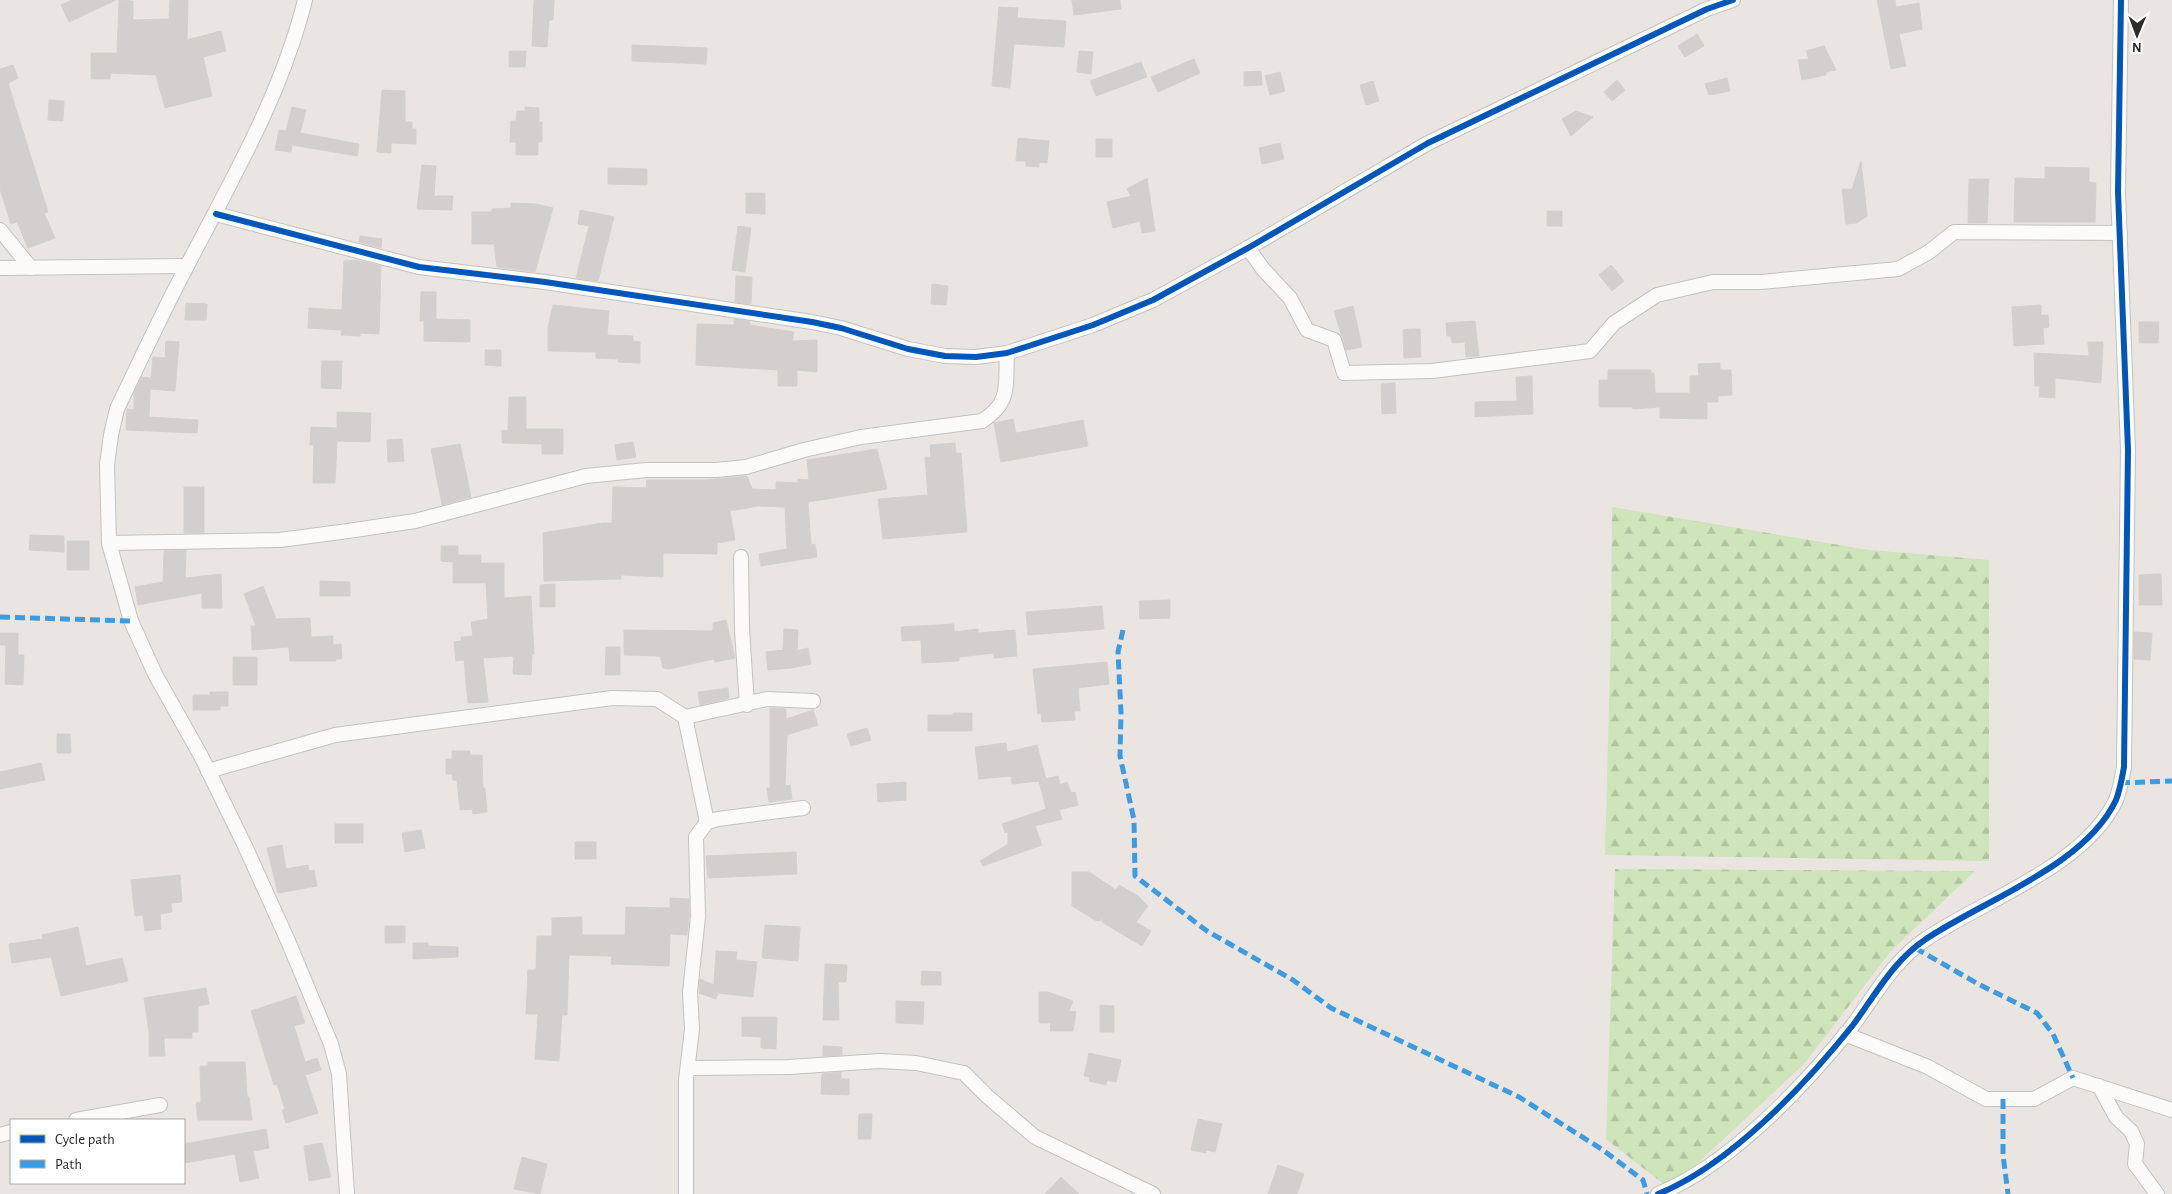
<svg xmlns="http://www.w3.org/2000/svg" width="2172" height="1194" font-family="'Alegreya Sans',sans-serif">
<defs>
<pattern id="forest-firs" width="22" height="20" patternUnits="userSpaceOnUse" patternTransform="scale(1.25)"><rect width="22" height="20" fill="#cee4ba"/><path d="M5 1l3.5 6h-7zM16 11l3.5 6h-7z" fill="#b1c4a0"/></pattern>
</defs>
<rect width="100%" height="100%" fill="#eae5e0"/>
<g fill="url(#forest-firs)">
<polygon points="1612,507 1869,550 1989,560 1989,861 1605,855 1611,633"/>
<polygon points="1615,869 1975,871 1891,951 1804,1064 1670,1189 1606,1139"/>
</g>
<g fill="#d2cfcc" stroke="#d4d1cd">
<polygon points="72,0 116,0 69,22 61,5"/>
<polygon points="119,0 133,1 133,20 169,19 170,0 188,0 187,40 221,31 226,51 203,57 212,96 165,108 156,75 110,73 110,79 91,79 91,53 117,53"/>
<polygon points="534,0 554,0 553,20 549,20 547,47 532,46"/>
<polygon points="1072,0 1120,0 1121,9 1074,15"/>
<polygon points="1877,0 1895,0 1896,7 1919,3 1922,29 1899,34 1906,66 1891,69"/>
<polygon points="999,7 1018,8 1017,18 1066,21 1064,47 1014,44 1010,88 992,86"/>
<polygon points="1697,34 1704,46 1685,57 1678,46"/>
<polygon points="632,45 707,48 706,64 632,61"/>
<polygon points="1824,46 1836,70 1826,72 1826,75 1802,80 1798,60 1809,59 1806,51"/>
<polygon points="509,51 526,51 525,67 509,67"/>
<polygon points="1079,51 1093,52 1091,74 1077,72"/>
<polygon points="1194,59 1200,73 1158,92 1151,77"/>
<polygon points="1141,62 1147,77 1096,96 1090,81"/>
<polygon points="13,65 18,78 8,83 48,212 44,213 55,238 28,248 17,222 11,224 0,189 0,69"/>
<polygon points="1261,71 1262,85 1244,86 1244,72"/>
<polygon points="1280,72 1285,91 1270,95 1265,76"/>
<polygon points="1727,78 1730,91 1709,95 1705,84"/>
<polygon points="1617,80 1625,90 1612,101 1604,92"/>
<polygon points="1373,81 1379,101 1366,105 1360,85"/>
<polygon points="382,90 405,91 405,122 412,122 412,129 416,129 416,144 391,143 391,153 377,152"/>
<polygon points="49,100 64,101 63,121 48,120"/>
<polygon points="292,107 306,110 300,133 359,144 357,156 292,145 291,152 275,150 279,130 286,131"/>
<polygon points="525,107 539,108 539,122 542,122 542,142 538,142 538,155 516,155 516,142 510,142 511,121 516,121 517,111 525,111"/>
<polygon points="1576,111 1593,117 1571,136 1562,119"/>
<polygon points="1018,138 1049,141 1047,163 1039,162 1039,167 1026,166 1026,161 1016,161"/>
<rect x="1096" y="139" width="16" height="18"/>
<polygon points="1280,143 1284,159 1262,164 1259,148"/>
<polygon points="1861,161 1867,216 1857,223 1846,224 1842,189 1852,189"/>
<polygon points="422,165 436,166 434,196 453,196 452,210 417,209"/>
<polygon points="2045,167 2089,168 2089,182 2096,183 2095,222 2014,222 2015,178 2045,179"/>
<polygon points="608,168 647,169 647,185 608,184"/>
<polygon points="1147,178 1155,231 1142,233 1140,221 1113,228 1107,202 1131,196 1127,189"/>
<polygon points="1969,179 1989,179 1987,223 1968,223"/>
<polygon points="746,193 765,193 765,214 746,213"/>
<polygon points="511,203 537,204 553,208 535,272 497,267 494,244 472,244 472,212 492,212 492,209 511,208"/>
<polygon points="580,210 614,217 598,281 576,278 589,226 578,224"/>
<rect x="1547" y="211" width="15" height="15"/>
<polygon points="738,226 751,228 745,272 732,270"/>
<polygon points="360,236 382,239 381,248 359,242"/>
<polygon points="356,260 381,266 379,334 360,333 360,336 341,335 342,330 308,328 309,308 342,310 344,261"/>
<polygon points="1611,265 1624,281 1612,291 1599,275"/>
<polygon points="736,276 752,277 751,304 735,302"/>
<polygon points="932,284 948,286 946,305 931,304"/>
<polygon points="421,292 436,292 436,319 470,320 470,342 424,341 424,321 420,321"/>
<polygon points="186,303 207,304 206,320 185,320"/>
<polygon points="553,305 609,311 607,335 633,336 633,341 640,342 640,363 618,362 618,359 596,358 596,352 548,351 548,327"/>
<polygon points="2041,305 2041,315 2048,315 2049,327 2043,328 2044,344 2014,346 2012,307"/>
<polygon points="1353,306 1362,347 1346,350 1334,311"/>
<polygon points="734,319 750,322 750,325 794,332 792,341 817,340 817,372 797,370 797,386 778,386 778,370 696,365 697,324 734,325"/>
<polygon points="1475,321 1479,356 1466,357 1465,342 1452,343 1451,336 1447,336 1446,323"/>
<polygon points="2139,322 2159,322 2158,343 2139,343"/>
<polygon points="1411,329 1420,329 1421,357 1404,358 1403,330"/>
<polygon points="166,341 179,342 175,391 150,389 149,417 198,420 197,433 126,430 127,409 134,410 134,393 142,377 151,378 151,383 153,357 165,358"/>
<polygon points="2088,342 2103,342 2101,383 2055,378 2055,398 2039,397 2040,386 2035,386 2034,353 2089,356"/>
<polygon points="485,350 501,350 501,366 485,365"/>
<polygon points="322,361 342,361 341,389 321,388"/>
<polygon points="1720,363 1720,370 1731,370 1732,395 1718,396 1718,402 1707,402 1707,419 1660,418 1660,407 1633,409 1632,407 1599,407 1599,380 1608,380 1608,370 1651,370 1651,374 1654,373 1655,393 1690,393 1690,376 1699,376 1698,364"/>
<polygon points="1532,376 1533,414 1475,417 1475,402 1517,401 1516,377"/>
<polygon points="1395,383 1396,413 1382,414 1381,384"/>
<polygon points="509,397 526,397 526,429 563,429 563,454 542,454 542,444 502,443 502,430 508,431"/>
<polygon points="337,412 371,413 370,442 337,441 335,483 313,483 314,445 310,445 311,427 337,428"/>
<polygon points="1013,419 1016,433 1083,420 1088,446 1001,462 994,423"/>
<polygon points="402,439 404,461 388,462 387,440"/>
<polygon points="633,442 636,457 617,460 615,445"/>
<polygon points="955,443 956,453 961,453 967,532 883,539 878,499 928,495 925,457 931,457 930,445"/>
<polygon points="460,444 471,497 442,505 431,449"/>
<polygon points="877,449 887,489 808,502 811,545 815,544 817,557 761,566 759,554 787,549 785,507 758,506 730,511 735,540 717,543 717,554 663,553 663,577 621,575 621,579 544,581 543,533 603,523 612,523 613,487 646,488 647,480 705,480 747,476 752,489 776,490 776,482 798,483 798,479 809,480 807,460"/>
<rect x="184" y="487" width="20" height="46"/>
<polygon points="30,535 64,536 64,552 29,550"/>
<rect x="67" y="541" width="22" height="29"/>
<polygon points="441,546 458,546 458,555 481,555 481,563 504,563 504,598 531,596 534,654 532,654 531,675 513,674 514,656 483,658 488,702 468,703 464,660 456,661 454,642 461,641 461,637 473,636 471,622 488,619 486,583 453,583 453,562 441,561"/>
<polygon points="186,550 185,578 221,574 222,608 202,608 202,593 138,605 135,587 163,582 164,551"/>
<polygon points="2161,574 2162,605 2139,605 2139,575"/>
<polygon points="320,581 350,582 350,596 320,596"/>
<polygon points="555,584 555,607 540,607 540,585"/>
<polygon points="263,586 276,619 310,618 311,637 333,636 333,645 341,644 342,659 336,659 336,661 290,661 289,647 252,650 251,626 256,626 244,594"/>
<polygon points="1170,600 1170,618 1140,619 1139,601"/>
<polygon points="1102,606 1104,629 1028,635 1026,612"/>
<polygon points="726,620 735,658 715,662 714,659 669,669 663,668 660,656 624,655 624,630 713,631 713,623"/>
<polygon points="954,624 954,632 978,629 978,633 1015,630 1017,656 994,658 994,653 959,657 959,661 922,663 921,640 902,641 901,627"/>
<polygon points="784,629 798,630 797,651 808,648 811,664 792,668 768,670 766,652 783,650"/>
<polygon points="2134,632 2152,633 2150,660 2134,659"/>
<polygon points="0,633 18,633 18,655 24,655 23,685 5,684 6,645 0,645"/>
<polygon points="606,647 620,647 620,675 605,675"/>
<rect x="233" y="657" width="24" height="28"/>
<polygon points="1107,662 1109,684 1078,688 1080,711 1074,711 1075,720 1042,722 1041,713 1038,714 1033,669"/>
<polygon points="728,688 729,698 700,705 698,692"/>
<polygon points="210,692 228,692 228,706 220,706 220,710 193,710 193,695 210,695"/>
<polygon points="770,708 786,709 786,719 813,710 818,725 787,735 785,786 790,785 792,799 769,802 767,788 770,788"/>
<polygon points="953,713 972,713 972,731 928,731 928,715 953,715"/>
<polygon points="867,728 871,740 851,746 847,734"/>
<polygon points="57,734 70,734 71,753 57,753"/>
<polygon points="1006,743 1007,752 1037,745 1046,779 1058,776 1060,785 1067,782 1071,793 1075,792 1078,805 1059,810 1062,819 1035,826 1042,845 983,866 980,861 1008,844 1008,832 1005,833 1002,824 1046,809 1039,781 1012,784 1011,776 979,779 975,747"/>
<polygon points="452,751 470,751 470,755 482,755 483,788 485,788 487,812 473,814 472,809 460,810 457,780 453,780 452,774 446,774 446,759 452,759"/>
<polygon points="41,763 45,780 0,789 0,772"/>
<polygon points="906,782 906,800 878,802 877,784"/>
<rect x="335" y="824" width="28" height="19"/>
<polygon points="421,830 425,848 405,852 402,833"/>
<rect x="575" y="842" width="21" height="17"/>
<polygon points="282,845 286,869 308,865 309,871 314,870 317,886 278,893 267,848"/>
<polygon points="796,852 797,874 708,878 706,856"/>
<polygon points="1072,872 1089,872 1116,890 1119,885 1138,896 1148,906 1136,922 1151,931 1142,946 1102,922 1102,917 1100,921 1095,920 1072,906"/>
<polygon points="180,875 182,902 171,903 172,912 160,914 161,929 145,931 143,915 135,916 131,880"/>
<polygon points="670,898 689,899 689,917 687,935 670,934 669,966 611,964 612,956 569,955 567,1015 562,1015 559,1061 535,1059 538,1014 526,1014 528,970 536,970 537,936 552,936 552,918 582,917 582,935 625,935 626,907 670,908"/>
<polygon points="765,925 800,927 798,961 762,958"/>
<rect x="385" y="926" width="20" height="17"/>
<polygon points="78,927 86,966 122,958 128,981 61,996 51,957 12,963 9,944 43,939 42,935"/>
<polygon points="413,943 428,943 428,946 458,947 458,957 413,959"/>
<polygon points="716,951 737,952 736,960 757,962 753,997 718,993 716,999 699,993 700,979 714,985"/>
<polygon points="825,964 847,965 846,982 838,982 839,1020 823,1020"/>
<polygon points="922,971 941,972 941,985 921,985"/>
<polygon points="206,988 209,1004 198,1006 198,1032 192,1032 192,1038 164,1038 165,1056 149,1056 149,1032 144,998"/>
<polygon points="1039,992 1048,992 1073,1001 1069,1011 1076,1012 1073,1031 1050,1031 1051,1023 1039,1023"/>
<polygon points="296,996 305,1023 294,1026 305,1062 317,1058 321,1070 305,1075 318,1113 286,1123 282,1110 285,1109 277,1084 274,1085 251,1011"/>
<polygon points="896,1001 924,1002 923,1024 896,1023"/>
<polygon points="1100,1005 1114,1006 1114,1032 1100,1032"/>
<polygon points="742,1017 777,1017 776,1049 761,1048 761,1037 742,1036"/>
<polygon points="823,1046 842,1047 842,1055 823,1056"/>
<polygon points="1089,1053 1121,1060 1116,1082 1107,1080 1106,1085 1089,1081 1090,1077 1084,1076"/>
<polygon points="208,1062 245,1062 247,1097 249,1097 252,1120 198,1120 196,1103 201,1102 200,1066 208,1066"/>
<polygon points="841,1072 841,1079 849,1079 849,1095 821,1094 822,1074"/>
<polygon points="859,1114 872,1114 871,1139 858,1139"/>
<polygon points="1198,1119 1222,1124 1215,1152 1206,1150 1206,1153 1191,1150"/>
<polygon points="266,1129 269,1148 253,1151 259,1178 240,1182 235,1154 184,1163 184,1144"/>
<polygon points="322,1143 331,1177 309,1181 304,1146"/>
<polygon points="522,1157 547,1164 540,1194 514,1189"/>
<polygon points="1278,1165 1304,1174 1297,1194 1268,1194"/>
<polygon points="1061,1177 1079,1194 1045,1194"/>
</g>
<g fill="none" stroke-linecap="round" stroke-linejoin="round">
<g stroke="#c3c2c2" stroke-width="16">
<g id="minor">
<path d="M305 0C281 96 232 179 187 266 162 313 140 361 117 409L111 435 107 465 109 543 131 621 155 674 201 756 245 846 288 941 331 1044 339 1074 347 1194"/>
<polyline points="216,214 419,267 545,282 812,322 841,328 908,349 945,356 976,357 1007,353 1093,325 1153,300 1248,248 1428,143 1707,9 1733,0"/>
<polyline points="0,230 31,268"/>
<polyline points="1248,248 1263,269 1290,298 1307,330 1334,340 1344,373 1432,371 1590,351 1614,323 1657,295 1713,282 1761,282 1898,269 1929,252 1954,232 2120,233"/>
<polyline points="0,268 186,266"/>
<path d="M109 543 280 540 348 531 415 521 586 476 646 470H716L746 467 804 450 861 437 982 421C1012 402 1005 385 1007 353"/>
<polyline points="741,557 742,630 747,705"/>
<polyline points="685,717 767,699 813,701"/>
<polyline points="208,771 335,735 612,698 657,699 685,717 707,822"/>
<polyline points="1845,1034 1928,1067 1986,1099 2034,1099 2073,1078 2172,1110"/>
<polyline points="688,1068 789,1067 880,1061 916,1063 964,1073 988,1097 1035,1137 1153,1194"/>
<polyline points="2099,1086 2116,1117 2131,1131 2137,1144 2135,1164 2157,1194"/>
<polyline points="76,1120 160,1105"/>
<polyline points="0,1135 11,1132"/>
<polyline points="686,1194 686,1080 692,1029 690,992 698,917 696,837 707,822 718,819 803,808"/>
<path d="M1658 1194C1730 1165 1805 1085 1853 1025 1876 994 1893 961 1926 939 1984 900 2085 866 2116 800 2120 790 2122 778 2124 767L2128 450 2118 192 2121 0"/>
</g>
</g>
<use href="#minor" stroke="#fcfbfa" stroke-width="14"/>
<g stroke="#3d9ce1" stroke-width="5" stroke-dasharray="10 5" stroke-linecap="butt">
<polyline points="0,617 131,621"/>
<polyline points="1123,630 1118,652 1121,713 1120,756 1134,820 1135,876 1207,931 1293,980 1331,1008 1519,1097 1603,1150 1643,1180 1647,1194"/>
<polyline points="2120,783 2172,781"/>
<polyline points="1915,948 1980,985 2037,1013 2053,1034 2073,1078"/>
<polyline points="2003,1099 2003,1155 2008,1194"/>
</g>
<g stroke="#fff" stroke-width="9">
<g id="cycleway">
<polyline points="216,214 419,267 545,282 812,322 841,328 908,349 945,356 976,357 1007,353 1093,325 1153,300 1248,248 1428,143 1707,9 1733,0"/>
<path d="M1658 1194C1730 1165 1805 1085 1853 1025 1876 994 1893 961 1926 939 1984 900 2085 866 2116 800 2120 790 2122 778 2124 767L2128 450 2118 192 2121 0"/>
</g>
</g>
<use href="#cycleway" stroke="#0057b8" stroke-width="6"/>
</g>
<rect x="10" y="1119" width="175" height="65" fill="#ffffff" stroke="#aaaaaa"/>
<rect x="20" y="1135" width="25" height="8" fill="#0057b8" stroke="#aaaaaa"/>
<text x="55" y="1144" font-size="15" fill="#2b2b2b">Cycle path</text>
<rect x="20" y="1160" width="25" height="8" fill="#3d9ce1" stroke="#aaaaaa"/>
<text x="55" y="1169" font-size="15" fill="#2b2b2b">Path</text>
<g transform="translate(2137 35) rotate(181)" stroke="#ffffff" stroke-width="4" paint-order="stroke">
<path d="M0-4L9 19L0 12L-9 19Z" fill="#2b2b2b"/>
<text y="-8" font-size="14" font-weight="bold" text-anchor="middle" fill="#2b2b2b">N</text>
</g>
</svg>
